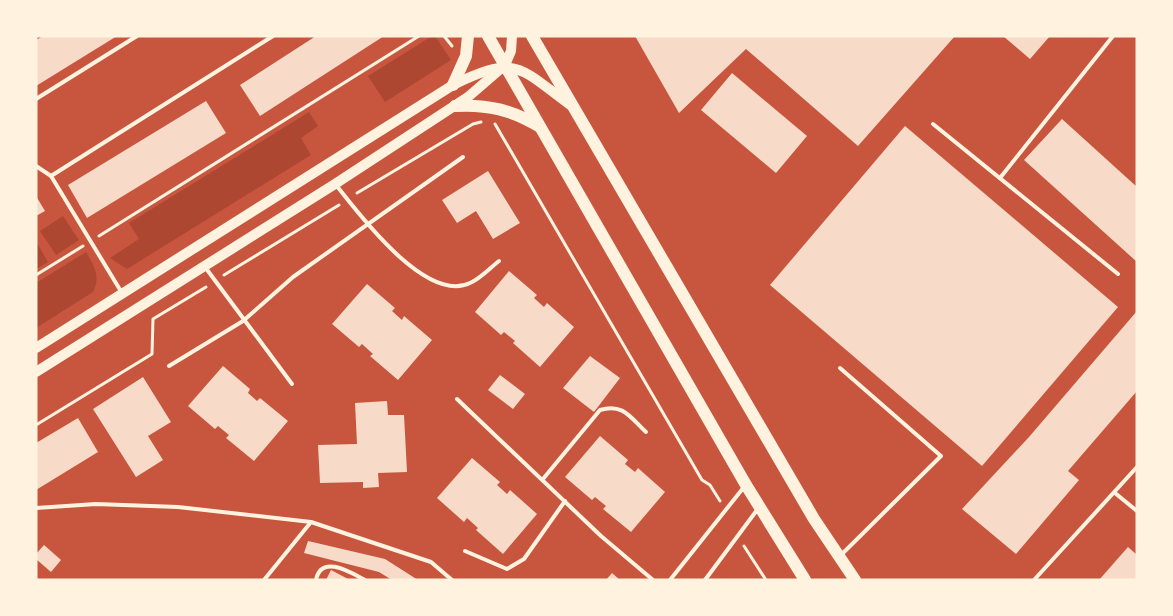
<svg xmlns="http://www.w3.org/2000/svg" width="1173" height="616" font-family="Raleway,sans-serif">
<rect width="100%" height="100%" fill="#c8553d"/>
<g fill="#ae4732">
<polygon points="432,36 435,36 451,60 385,102 368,76"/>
<polygon points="309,112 318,126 301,138 311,155 127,269 110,258 139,239 129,223"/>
<polygon points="63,216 79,240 56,255 40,231"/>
<polygon points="36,241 48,262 36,269"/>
<path d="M86 252C94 266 101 276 93 292L36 328V283Z"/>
</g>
<g fill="#f7dbc8">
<polygon points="43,36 117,36 36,86 36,40"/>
<polygon points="316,36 384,36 260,116 240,85"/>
<polygon points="635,36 955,36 858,146 746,49 679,113"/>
<polygon points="1003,36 1050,36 1030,59"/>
<polygon points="732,73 807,136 776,173 701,110"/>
<polygon points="206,101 226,133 87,218 68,185"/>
<polygon points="1062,119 1137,187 1137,262 1024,160"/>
<polygon points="905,126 1118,307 982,466 770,285"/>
<polygon points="488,171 520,223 493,239 476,211 457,223 442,200"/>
<polygon points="36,196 45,211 36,216"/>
<polygon points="509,271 537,295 534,298 544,307 547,303 574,327 540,367 513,343 515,341 504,332 501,335 475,312"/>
<polygon points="367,284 395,308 392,311 402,320 404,316 432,340 398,380 370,356 373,354 362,344 359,347 332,324"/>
<polygon points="1137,311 1137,391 1068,471 1079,480 1016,554 962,509 1029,437"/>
<polygon points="590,356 620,378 594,412 563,388"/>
<polygon points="223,366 250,389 248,393 257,401 260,398 288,421 254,461 226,438 229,435 218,426 215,429 188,406"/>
<polygon points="500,375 525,394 513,409 488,390"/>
<polygon points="143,377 171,422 148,436 163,460 136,477 93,409"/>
<polygon points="387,401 388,415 404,415 407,472 378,473 379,487 363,488 363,482 320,483 318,445 357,444 355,403"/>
<polygon points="78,418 98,452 36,490 36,443"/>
<polygon points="600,436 628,460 625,464 635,472 638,468 665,492 631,532 603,509 606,506 595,497 592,500 565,477"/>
<polygon points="472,458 500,482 497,485 507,494 510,490 537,514 503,554 476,530 478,528 467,518 464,522 437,498"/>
<polygon points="308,541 385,559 418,580 392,580 379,572 304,553"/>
<polygon points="44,545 61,560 51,572 36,559 36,554"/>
<polygon points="1128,547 1137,555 1137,580 1099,580"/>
<polygon points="331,570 350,580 326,580"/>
<polygon points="612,573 620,580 606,580"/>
</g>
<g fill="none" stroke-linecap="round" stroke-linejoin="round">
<g stroke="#fff3e0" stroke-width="3">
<polyline points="444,36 452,46"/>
<polyline points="495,124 702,480 710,485 720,501"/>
<polyline points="357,193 473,124 481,122"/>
<polyline points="99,236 419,36"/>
<polyline points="36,275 83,246"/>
<polyline points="224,275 339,205"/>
<polyline points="36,425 152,354 153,319 206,287"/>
<polyline points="744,546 766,580"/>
</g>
<g stroke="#fff3e0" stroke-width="4">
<polyline points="36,99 137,36"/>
<polyline points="933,124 1118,274"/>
<polyline points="36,166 51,176 122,293"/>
<polyline points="51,176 273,36"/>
<polyline points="1000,178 1113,36"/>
<path d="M336 185C359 214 426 304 470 283 480 279 490 268 499 261"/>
<polyline points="205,267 292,384"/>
<polyline points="169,366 243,321 293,277 463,157"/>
<polyline points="840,368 941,456 841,555"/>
<polyline points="457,399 601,536 653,580"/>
<path d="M543 479 600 410C623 403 630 417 646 432"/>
<polyline points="1115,493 1137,511"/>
<polyline points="36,508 96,504 178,507 311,522 431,562 452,580"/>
<polyline points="465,551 507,569 524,559 565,501"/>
<polyline points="264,580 311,522"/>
<path d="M316 580C321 554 350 572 365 580"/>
<polyline points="670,580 744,487"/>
<polyline points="705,580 757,510"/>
<polyline points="1034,580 1137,467"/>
</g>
<g stroke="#fff3e0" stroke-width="10">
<path d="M36 348 453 85C518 53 519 68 573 107"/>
<polyline points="36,372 335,184 468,97 505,65 511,51 512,36"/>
</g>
<g stroke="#fff3e0" stroke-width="12">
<polyline points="488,36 746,485 805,580"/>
<polyline points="532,36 814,519 855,580"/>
<polyline points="453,85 466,56 468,36"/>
<path d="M455 106C487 104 513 110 540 127"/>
</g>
</g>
<rect width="1173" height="616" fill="none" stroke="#fff3e0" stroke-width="75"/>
</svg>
